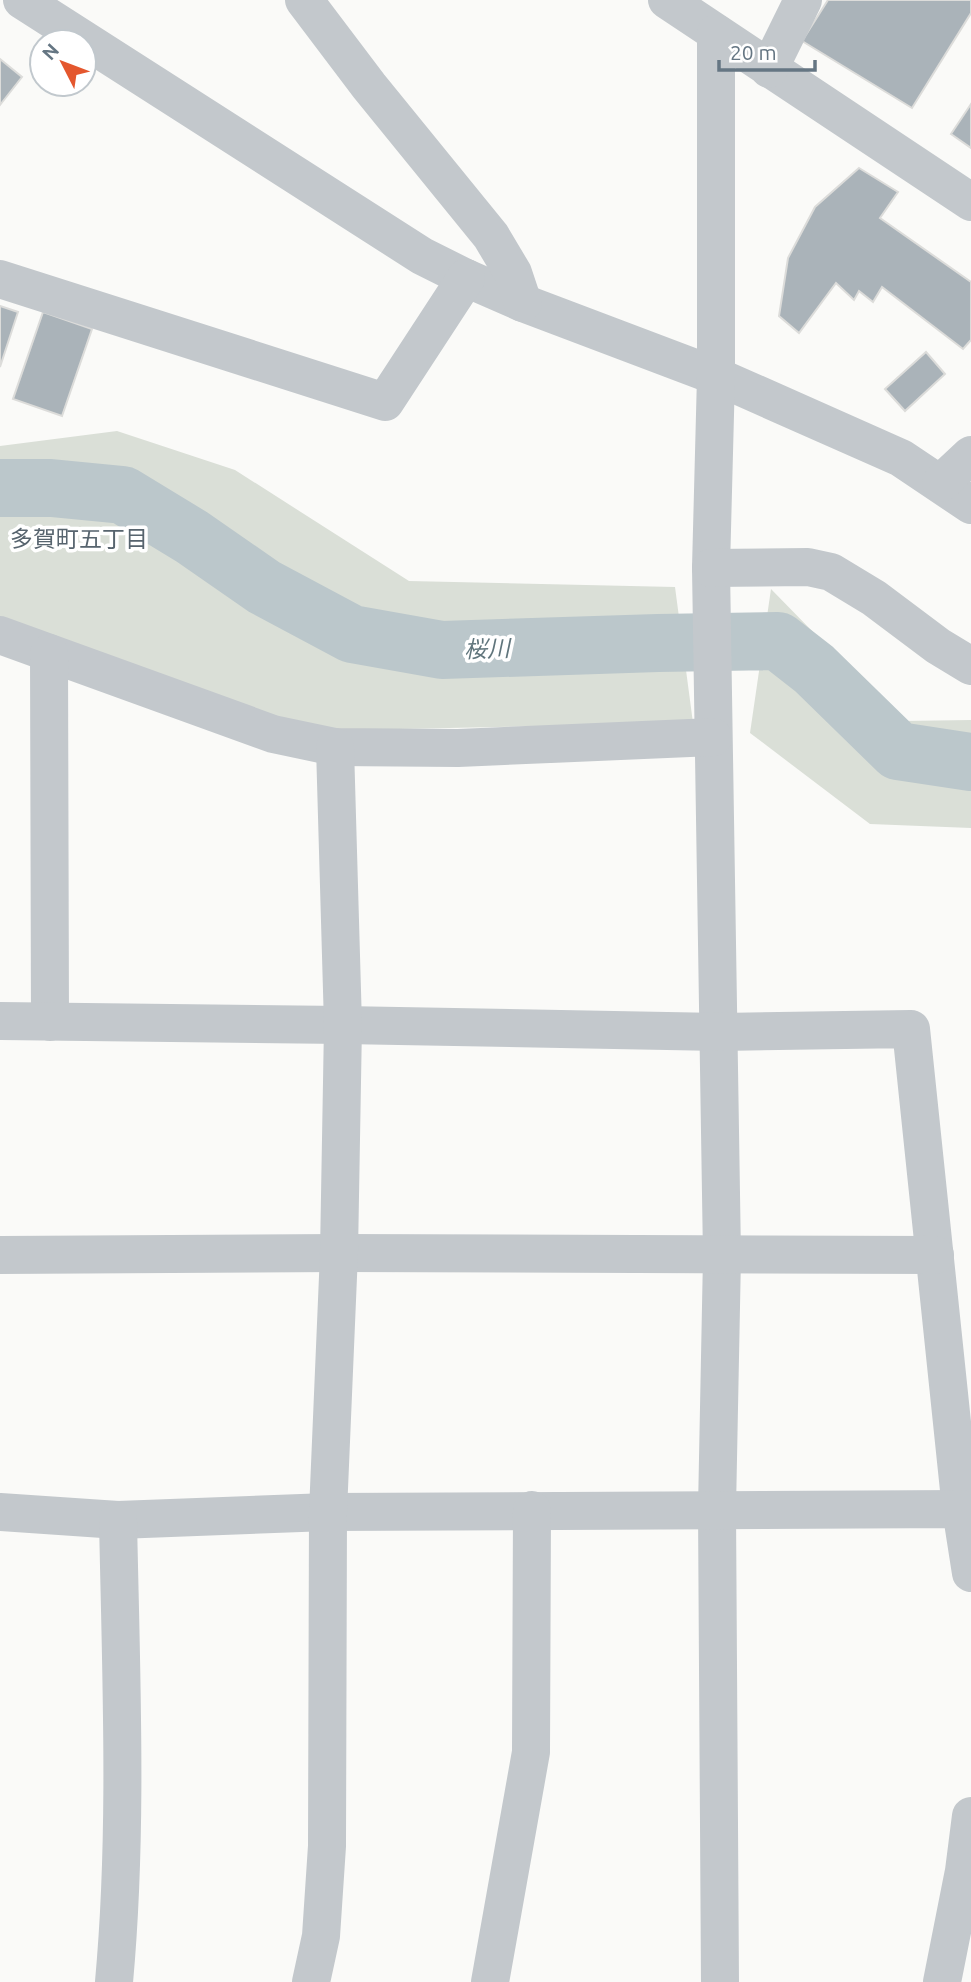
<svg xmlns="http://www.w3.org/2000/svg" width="971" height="1982" font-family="Ubuntu,'Noto Sans JP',sans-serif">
<rect width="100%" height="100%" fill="#fafaf8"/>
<g fill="#dadfd7">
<polygon points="117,431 235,470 409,581 675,587 693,723 300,731 0,620 0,446"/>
<polygon points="771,589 900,721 971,720 971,828 870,824 750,733"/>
</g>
<polygon fill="#bbc7cb" points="820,660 904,741 971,751 971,773 891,761 806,678"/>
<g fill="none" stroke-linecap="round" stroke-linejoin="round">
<polyline stroke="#bbc7cb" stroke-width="58" points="0,488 51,488 123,495 192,537 264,587 352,634 442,650 658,643 778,641 814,669 898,751 971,762"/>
</g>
<g fill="#aab3b9" stroke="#dcdcda" stroke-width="2">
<polygon points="828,0 971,0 971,13 912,108 802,41"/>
<polygon points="0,59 22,77 0,105"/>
<polygon points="971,104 971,148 951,134"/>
<polygon points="859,168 898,192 880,218 971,282 971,340 963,349 882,287 873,302 859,291 854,300 836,283 799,333 779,316 788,258 815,207"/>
<polygon points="0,306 18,312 0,367"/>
<polygon points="43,312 92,329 62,416 13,399"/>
<polygon points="926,352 945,374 905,411 885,389"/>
</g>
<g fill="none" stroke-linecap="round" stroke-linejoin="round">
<g stroke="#c3c8cc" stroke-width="38">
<polyline points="22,0 422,256 466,278 523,303 716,376 901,458 971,505"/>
<polyline points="304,0 369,86 491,236 513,273 523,303"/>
<polyline points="667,0 971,202"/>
<polyline points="716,33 716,376 711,568 722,1256 717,1509 720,1982"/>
<polyline points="769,69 803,0"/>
<polyline points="0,279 385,402 466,278"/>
<polyline points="941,483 971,455"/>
<polyline points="711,568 808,567 831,572 874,598 938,646 971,666"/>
<polyline points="0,635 273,734 335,747 458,748 713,737"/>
<polyline points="49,653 50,1022"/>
<polyline points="0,1021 343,1025 720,1032 911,1029 961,1509"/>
<polyline points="0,1255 339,1253 935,1255"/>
<polyline points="0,1512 118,1520 328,1512 961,1509 971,1573"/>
<path d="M114 1982C128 1830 121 1673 118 1520"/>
<polyline points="311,1982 321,1936 327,1846 328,1512 339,1253 343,1025 335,747"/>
<polyline points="490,1982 531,1752 532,1510"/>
<polyline points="942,1982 964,1871 971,1816"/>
</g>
</g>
<g text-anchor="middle" stroke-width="7" stroke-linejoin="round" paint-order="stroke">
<g font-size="23" fill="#57646e" stroke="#fff">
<text x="79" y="547">多賀町五丁目</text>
</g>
<g font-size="23" font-style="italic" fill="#60757c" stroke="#fff">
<text transform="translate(487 649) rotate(-2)" y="8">桜川</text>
</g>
</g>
<g transform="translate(63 63) rotate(312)"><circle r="33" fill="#ffffff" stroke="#c1c8cd" stroke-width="2"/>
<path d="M0-5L12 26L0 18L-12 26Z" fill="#e4572e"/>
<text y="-10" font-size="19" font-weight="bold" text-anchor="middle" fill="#657683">N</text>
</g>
<path d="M719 60v10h96v-10" fill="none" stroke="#657683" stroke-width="3.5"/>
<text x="730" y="60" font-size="21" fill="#657683" stroke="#ffffff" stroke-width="5" paint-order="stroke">20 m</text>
</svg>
